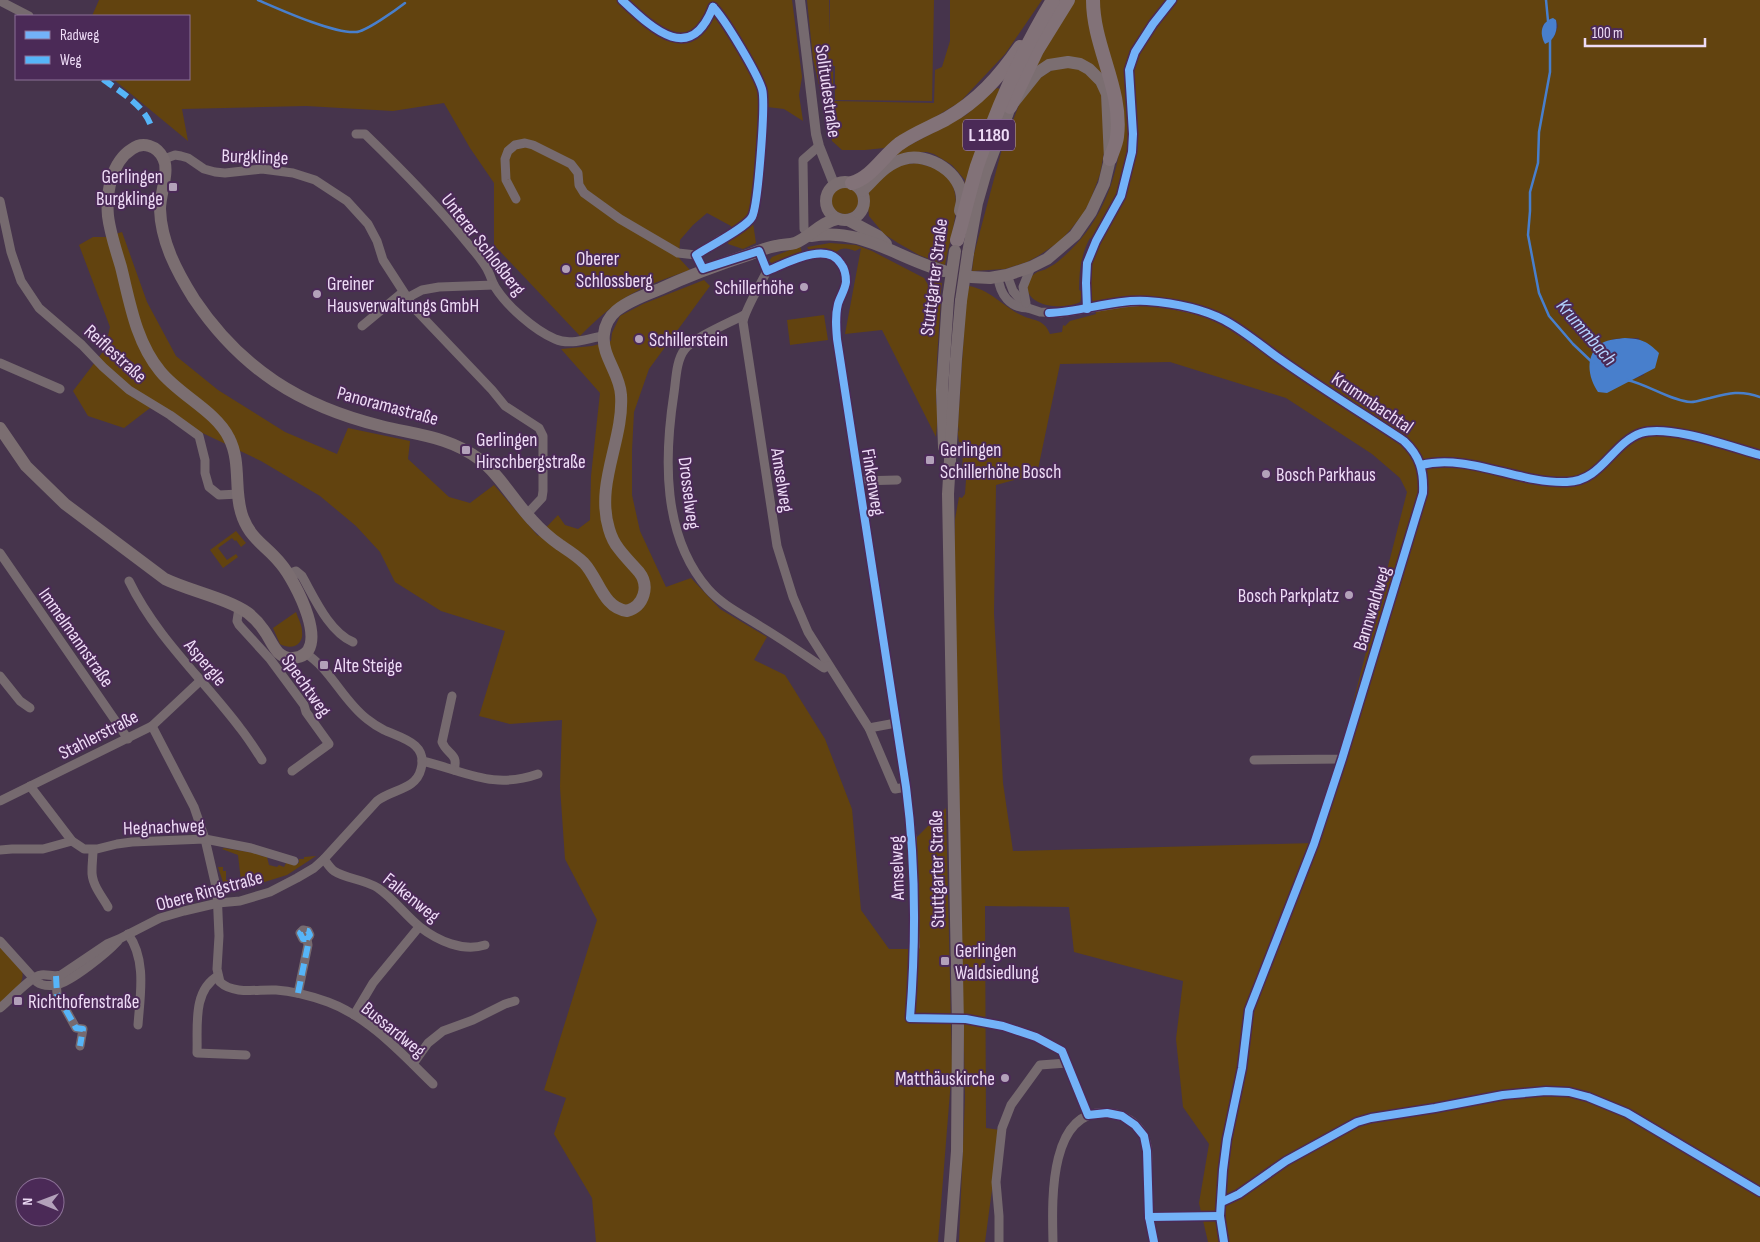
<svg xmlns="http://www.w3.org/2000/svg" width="1760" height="1242" font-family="'Sofia Sans Condensed',sans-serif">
<rect width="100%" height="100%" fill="#46344c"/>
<g fill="#62430f" fill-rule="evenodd">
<path d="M99 0H792L802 77 799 95 803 121 784 109 767 107V93H760L752 203 746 227 753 223 756 243 743 249 728 244 729 239 735 235 731 226 707 213 693 225 680 240 679 258 690 270C673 276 655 282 639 290 616 301 598 318 580 336L494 245V183L470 148 444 103 393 111 306 106 182 109 188 141 113 79H189V16H92Z"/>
<polygon points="807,0 829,0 830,35 830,0 934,0 932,101 835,100 835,66 831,66 833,70 833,101 934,103 935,70 942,67 950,41 950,0 1042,0 1005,54 960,102 884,148 865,150 842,150 832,141 813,59"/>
<polygon points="1075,0 1089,0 1106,77 1094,67 1037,68 1036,65"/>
<path d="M1098 0H1760V1242H1208L1199 1203 1209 1144 1183 1107 1176 1039 1183 981 1074 952 1069 907 985 906 986 1128 1000 1130 985 1242H959L965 1097 954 571 955 519 959 497 962 498 965 494 966 480 962 476C962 465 964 451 961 442H959L957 428 959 432 958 425 966 302 969 286C991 290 1002 306 1021 315 1028 319 1037 319 1043 324 1047 327 1048 330 1050 334L1062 332 1063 325 1065 326 1070 321 1096 314C1094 306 1091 299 1090 291 1087 275 1092 259 1098 244L1090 238C1081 254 1079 272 1079 290L1083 292 1080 302C1065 310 1030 308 1027 288 1028 284 1030 278 1033 275 1037 271 1042 271 1046 269 1052 266 1058 262 1062 258 1096 229 1113 191 1120 148ZM1550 19 1556 20 1558 26 1554 37 1542 26ZM1625 338H1639L1644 375 1634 379 1612 339ZM1170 362 1286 398 1372 454 1400 478 1407 492 1344 738 1313 843 1013 851 1003 783 994 613 996 485 1037 474 1060 364Z"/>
<polygon points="1059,66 1082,69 1101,88 1105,147 1100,174 1090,201 1083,214 1071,229 1059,242 1038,256 1027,262 1005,269 972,271 974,254 1002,149 1019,105 1038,79"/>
<polygon points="997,88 1000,89 964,187 965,180 952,165 934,154 927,152 908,152 885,162 899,151 966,115"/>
<path d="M917 163C923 165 930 166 936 169 972 185 949 238 945 265L919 255 898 243 884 234 869 216 868 207 869 191 876 181 900 165Z"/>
<circle cx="845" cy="200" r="14"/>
<polygon points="122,232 147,302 176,356 218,390 285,432 337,454 348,428 410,441 408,459 449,497 470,503 494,485 538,536 558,515 565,525 578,529 590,520 591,476 600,393 561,349 592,346 611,341 612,333 620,316 643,304 704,280 710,286 649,369 634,412 632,450 632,495 640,531 666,587 691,578 720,609 767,637 754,660 785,675 825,739 852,809 861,910 889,949 917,949 917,837 946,808 952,1067 938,1242 596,1242 592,1198 554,1134 566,1098 544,1090 597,920 565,859 560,787 562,720 510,724 479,716 505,631 441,611 395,582 380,552 356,526 320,496 261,461 150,408 124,428 88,416 73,391 105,349 110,327 79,245 93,237 105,237"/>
<path d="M830 243 856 245 872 251 924 278 928 285H932L935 282 942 283 940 297 941 298 937 359 936 401 938 412 936 437 882 330 845 334 861 248 855 251C848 248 842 247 836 252L825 248 809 250 807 247Z"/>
<polygon points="800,246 802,252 773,264 769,261 772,257"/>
<polygon points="824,315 828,340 790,345 787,320"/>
<polygon points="236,531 246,543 241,547 236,540 235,541 232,538 218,548 227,560 236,554 238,557 223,568 210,550"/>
<path d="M296 612C298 618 302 625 302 631 304 646 291 650 280 644L273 628Z"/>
<polygon points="224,848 260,854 261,856 267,857 269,865 277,867 279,865 284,867 286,863 299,863 299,859 304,859 304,857 316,856 287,875 236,891 225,888 218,867 223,867 223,871 226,871 226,880 241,881 238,855 222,849"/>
<path d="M0 944 22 971C26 985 9 996 0 1005Z"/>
</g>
<g fill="#487fcc">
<path d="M1553 18 1556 20C1558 30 1555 40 1545 44 1539 33 1541 22 1553 18Z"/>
<path d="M1625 338C1642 339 1647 341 1659 353L1655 368 1607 393 1598 392C1588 377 1584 355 1602 343 1609 339 1618 339 1625 338Z"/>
</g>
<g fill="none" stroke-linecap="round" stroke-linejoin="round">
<g stroke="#487fcc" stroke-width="2.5">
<path d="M258 0C279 9 334 34 356 32 365 32 396 10 405 3"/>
<polyline points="1546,0 1548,21"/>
<polyline points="1550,39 1550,72 1539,132 1538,163 1530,192 1530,211 1528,235 1539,293 1549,316 1573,344 1593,363"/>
<path d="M1627 380C1647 384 1671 401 1691 402 1697 402 1704 399 1710 398 1729 393 1741 390 1760 397"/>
</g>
<g stroke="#766a6f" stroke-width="9">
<polyline points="0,1 29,16"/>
<path d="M356 134H365C399 167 434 202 464 239 472 249 484 261 489 273 491 277 492 282 495 287 507 306 534 330 555 339 571 346 588 338 603 336"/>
<polyline points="164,159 175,155 181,156 188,158 204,169 215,172 225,173 262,169 293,173 315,180 347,201 368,224 377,241 383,260 414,308 492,390 505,406 539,428 543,436 543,491 542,498 527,514"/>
<polyline points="516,199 506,180 505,159 508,151 515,145 525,143 533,145 571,164 578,173 579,185 584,193 620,219 678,253 696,255"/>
<polyline points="0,201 11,252 21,281 39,308 82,345 103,367 129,390 170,415 199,436 205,460 205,473 209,487 219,495 239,494"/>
<polyline points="804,229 803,160 819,146"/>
<path d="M759 251 767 271C761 283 744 312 743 322L777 546 793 597 808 632 869 728 895 789 906 787"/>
<polyline points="703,269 696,255 721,239"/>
<path d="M767 271C785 264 827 240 841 264 845 269 846 276 846 282 845 290 840 297 838 304 835 316 836 327 837 339L906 787 912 838 915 947"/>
<path d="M1007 275 1013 291 1024 304 1028 308 1040 312 1060 313 1123 303 1145 301 1171 304 1198 310 1225 320 1281 360 1404 441C1420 456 1424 471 1423 493L1342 759 1254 760"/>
<path d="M998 277C1000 295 1010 308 1028 308"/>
<polyline points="407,298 422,290 439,287 494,285"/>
<polyline points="1026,303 1023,287 1031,267"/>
<path d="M744 315C729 323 695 337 685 349 676 360 676 380 674 393 664 458 662 536 708 589 722 605 743 615 760 626 782 639 803 654 824 668L828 666"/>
<polyline points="362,326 403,292"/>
<polyline points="0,363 60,389"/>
<path d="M1421 465C1468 453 1519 484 1567 482 1602 481 1612 443 1641 433 1669 424 1731 447 1760 455"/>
<polyline points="858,481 897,480"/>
<polyline points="0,553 128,739"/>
<path d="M288 574 296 571 302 576C314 597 329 632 353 642"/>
<path d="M129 581C156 637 203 679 240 728 248 738 255 749 262 760"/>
<polyline points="239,608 237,621 239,625 270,659 304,705 306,712 329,744 292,771"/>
<polyline points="0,676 20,701 30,708"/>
<path d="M452 696 442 742C447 755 459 753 454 770"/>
<path d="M152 726 194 807 205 839 217 891 219 936 217 969 220 982C234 995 258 989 276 990 293 991 311 996 328 1002 369 1017 402 1054 433 1084"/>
<polyline points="869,728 896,723"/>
<path d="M422 761C466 771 492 790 538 774"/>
<polyline points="30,786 72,841 84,849 97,849 117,844 132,842 205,839 251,848 294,861"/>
<polyline points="0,801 152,726 200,681"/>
<polyline points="0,850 12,849 43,849 72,841"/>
<path d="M93 850C93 857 92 863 92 870 91 884 102 896 108 907"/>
<path d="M324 859C327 863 330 868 334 871 346 879 364 879 378 888 394 899 405 915 420 927 438 941 463 952 485 945"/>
<path d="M128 934C147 960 140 996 138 1025"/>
<path d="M0 941 37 982C42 986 49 986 56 985 71 982 107 953 118 941"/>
<path d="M218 976C192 991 198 1027 197 1053L246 1055"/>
<polyline points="56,980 57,994 76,1028 83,1029 80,1046"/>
<polyline points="298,993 308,945 307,939 310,935 308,931 303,930 300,933 303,939 307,939"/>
<path d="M0 1008C9 1001 31 976 41 975 47 974 53 977 61 975L107 944 119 939 160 918 184 911 218 903 240 901 270 892 297 878 314 868 324 859 377 801C392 789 416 790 421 769 428 743 401 738 384 730 378 727 372 723 367 719 343 701 331 669 305 653"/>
<polyline points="354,1015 373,983 419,927"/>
<polyline points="413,1064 428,1043 443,1031 473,1020 505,1004 515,1001"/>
<polyline points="999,1242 999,1216 996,1182 1002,1128 1011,1105 1040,1065 1067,1063 1088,1115"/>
<path d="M1053 1242C1052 1202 1048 1106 1110 1113 1124 1114 1138 1123 1144 1136 1149 1147 1148 1161 1148 1174 1149 1197 1148 1219 1154 1242"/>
</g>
<polyline stroke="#766a6f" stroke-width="10" points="800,0 816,134 819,146 834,184"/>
<g stroke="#7b6e71" stroke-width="12">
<circle cx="845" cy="201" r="19"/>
<path d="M862 191C875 179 885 164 904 159 928 152 963 173 962 200 962 204 960 208 960 211"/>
<polyline points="848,220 878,236 886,244"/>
<path d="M811 236C863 227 896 258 944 271"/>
<polyline points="968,253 977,203 985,175 1010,107 1037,73 1049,65 1068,62 1080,64 1089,69 1101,81 1107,94 1110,159 1104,184 1091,212 1075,235 1047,259 1031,267 1007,275 990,278 971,277"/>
<path d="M0 428 26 466 65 504 165 579C190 591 226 598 248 613 253 617 259 623 263 629 272 640 275 659 293 658 335 655 294 579 281 564 267 546 252 541 243 518 233 493 242 463 229 438 216 411 179 395 160 371 136 342 130 303 121 267 116 250 110 233 108 216 106 194 111 162 132 149 143 141 157 146 163 158 170 170 160 194 160 209 161 242 177 272 194 299 241 369 300 406 381 426 416 435 448 436 479 459 500 475 514 501 532 520 541 530 550 538 560 545 569 551 577 556 584 563 599 579 603 608 627 611 644 606 650 586 639 572 632 564 625 557 619 549 614 543 611 536 609 529 595 483 624 440 621 395 620 373 601 356 604 334 605 325 609 317 616 311 628 301 645 295 660 289 690 275 720 264 751 254 759 251 768 247 776 246 783 244 789 245 795 243 810 237 821 222 837 219"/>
<polyline points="944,447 942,390 948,299"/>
<polyline points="950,1242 957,1151 958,1026 948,494 956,359 961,301"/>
</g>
<g stroke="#827278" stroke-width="14">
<path d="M1093 0C1093 47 1123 89 1117 137 1116 145 1112 152 1110 159"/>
<polyline points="1010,107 1037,50 1068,0"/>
<path d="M852 183C872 177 883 156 899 144 913 134 931 127 946 119 978 101 999 77 1020 47"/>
<path d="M957 240C964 215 970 190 977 166 997 108 1021 52 1053 0"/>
</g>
<g stroke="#7b6e71" stroke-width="12">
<polyline points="948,299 955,251"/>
<polyline points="961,301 968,253"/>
</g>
<g stroke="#56b5f8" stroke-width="6" stroke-dasharray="12 6" stroke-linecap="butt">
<path d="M103 79C120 92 144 105 151 126"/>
<polyline points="56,976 57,994 76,1028 83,1029 80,1046"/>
<polyline points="298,993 308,945 307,939 310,935 308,931 303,930 300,933 303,939 307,939"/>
</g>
<g stroke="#4b2a57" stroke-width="11">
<g id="cycleway">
<path d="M622 0C652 28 690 66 713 7"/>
<path d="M713 7C725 19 757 73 762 89 766 102 758 206 752 217 746 228 708 247 696 255L703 269 759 251 767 271C785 264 827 240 841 264 845 269 846 276 846 282 845 290 840 297 838 304 835 316 836 327 837 339L906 787C916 864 916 941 910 1018L966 1019 1003 1026 1036 1037 1062 1051 1088 1115 1107 1113 1122 1116 1135 1125 1144 1136 1147 1151 1149 1217 1154 1242"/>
<polyline points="1087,309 1086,283 1087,263 1096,241 1121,196 1132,152 1133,134 1129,70 1135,52 1153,24 1172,0"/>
<path d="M1049 313C1082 312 1114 299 1147 301 1173 303 1201 308 1224 320 1243 330 1263 347 1280 359 1321 388 1363 414 1404 441 1420 456 1424 471 1423 493L1342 759 1314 844 1249 1010 1242 1068 1227 1139 1223 1170 1220 1216 1224 1242"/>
<path d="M1421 465C1468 453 1519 484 1567 482 1602 481 1612 443 1641 433 1669 424 1731 447 1760 455"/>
<polyline points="1222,1202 1239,1194 1286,1161 1357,1122 1371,1118 1435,1108 1503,1095 1546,1091 1569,1092 1588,1097 1627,1113 1760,1192"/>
<polyline points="1149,1217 1220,1216"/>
</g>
</g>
<use href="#cycleway" stroke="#73b2f8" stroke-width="8"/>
</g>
<g fill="#b3a1ba" stroke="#4b2a57" stroke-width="2">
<rect x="168" y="182" width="10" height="10" rx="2.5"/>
<circle cx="566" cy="269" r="5"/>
<circle cx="804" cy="287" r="5"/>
<circle cx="317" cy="294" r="5"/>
<circle cx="639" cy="339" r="5"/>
<rect x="461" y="445" width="10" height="10" rx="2.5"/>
<rect x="925" y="455" width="10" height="10" rx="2.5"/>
<circle cx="1266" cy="474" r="5"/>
<circle cx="1349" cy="595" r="5"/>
<rect x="319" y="660" width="10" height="10" rx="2.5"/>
<rect x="940" y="956" width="10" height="10" rx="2.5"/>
<rect x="13" y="996" width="10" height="10" rx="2.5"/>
<circle cx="1005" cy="1078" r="5"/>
</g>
<g text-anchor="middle" stroke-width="4" stroke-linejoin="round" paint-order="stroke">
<rect fill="#4b2a57" stroke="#bda6c6" stroke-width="1" x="963" y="119.5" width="52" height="31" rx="4"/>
<g font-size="18" font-weight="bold" fill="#eedbf6">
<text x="989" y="141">L 1180</text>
</g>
<g font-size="19" fill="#eedbf6" stroke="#4b2a57">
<text transform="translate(829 91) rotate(82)" y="7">Solitudestraße</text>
<text transform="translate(255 156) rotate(2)" y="7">Burgklinge</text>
<text transform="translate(484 244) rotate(52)" y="7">Unterer Schloßberg</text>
<text transform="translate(933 277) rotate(-83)" y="7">Stuttgarter Straße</text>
<text transform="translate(116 353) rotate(42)" y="7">Reiflestraße</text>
<text transform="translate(1373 402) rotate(34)" y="7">Krummbachtal</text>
<text transform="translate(388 405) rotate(15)" y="7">Panoramastraße</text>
<text transform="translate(783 480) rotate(81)" y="7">Amselweg</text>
<text transform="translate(874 482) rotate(81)" y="7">Finkenweg</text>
<text transform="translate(690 493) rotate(83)" y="7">Drosselweg</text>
<text transform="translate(1371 608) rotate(-73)" y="7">Bannwaldweg</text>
<text transform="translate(77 637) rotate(55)" y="7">Immelmannstraße</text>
<text transform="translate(206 662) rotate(50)" y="7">Aspergle</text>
<text transform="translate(307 685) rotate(55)" y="7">Spechtweg</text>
<text transform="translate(98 734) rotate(-27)" y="7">Stahlerstraße</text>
<text transform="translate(164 826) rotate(-2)" y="7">Hegnachweg</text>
<text transform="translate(896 868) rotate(-92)" y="7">Amselweg</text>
<text transform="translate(936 869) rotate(-91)" y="7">Stuttgarter Straße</text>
<text transform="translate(209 890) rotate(-15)" y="7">Obere Ringstraße</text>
<text transform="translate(412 897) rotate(39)" y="7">Falkenweg</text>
<text transform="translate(394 1029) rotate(39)" y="7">Bussardweg</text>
</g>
<g font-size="19" fill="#eedbf6" stroke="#4b2a57" text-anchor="start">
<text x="163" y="183" text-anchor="end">Gerlingen<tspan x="163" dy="22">Burgklinge</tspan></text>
<text x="576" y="265">Oberer<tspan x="576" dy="22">Schlossberg</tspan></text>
<text x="327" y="290">Greiner<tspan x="327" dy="22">Hausverwaltungs GmbH</tspan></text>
<text x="794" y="294" text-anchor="end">Schillerhöhe</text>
<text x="649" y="346">Schillerstein</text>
<text x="476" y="446">Gerlingen<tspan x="476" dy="22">Hirschbergstraße</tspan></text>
<text x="940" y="456">Gerlingen<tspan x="940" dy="22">Schillerhöhe Bosch</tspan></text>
<text x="1276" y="481">Bosch Parkhaus</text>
<text x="1339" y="602" text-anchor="end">Bosch Parkplatz</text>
<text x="334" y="672">Alte Steige</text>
<text x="955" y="957">Gerlingen<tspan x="955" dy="22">Waldsiedlung</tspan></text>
<text x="28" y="1008">Richthofenstraße</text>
<text x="995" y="1085" text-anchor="end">Matthäuskirche</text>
</g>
<g font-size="20" font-style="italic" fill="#b4d3fe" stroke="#4b2a57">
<text transform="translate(1587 332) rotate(49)" y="7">Krummbach</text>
</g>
</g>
<rect x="15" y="15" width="175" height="65" fill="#4b2a57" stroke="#8c7197"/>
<rect x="25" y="31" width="25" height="8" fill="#73b2f8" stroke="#8c7197"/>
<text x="60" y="40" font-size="15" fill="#eedbf6">Radweg</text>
<rect x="25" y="56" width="25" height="8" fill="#56b5f8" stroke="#8c7197"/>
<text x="60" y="65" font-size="15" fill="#eedbf6">Weg</text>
<g transform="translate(40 1202) rotate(271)"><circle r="24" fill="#4b2a57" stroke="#8c7197"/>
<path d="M0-4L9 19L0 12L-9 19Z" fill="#b3a1ba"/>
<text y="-8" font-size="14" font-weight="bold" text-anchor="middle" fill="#eedbf6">N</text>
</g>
<path d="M1585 38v8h120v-8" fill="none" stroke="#eedbf6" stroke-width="2.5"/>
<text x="1592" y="38" font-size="15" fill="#eedbf6" stroke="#4b2a57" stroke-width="4" paint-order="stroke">100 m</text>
</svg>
